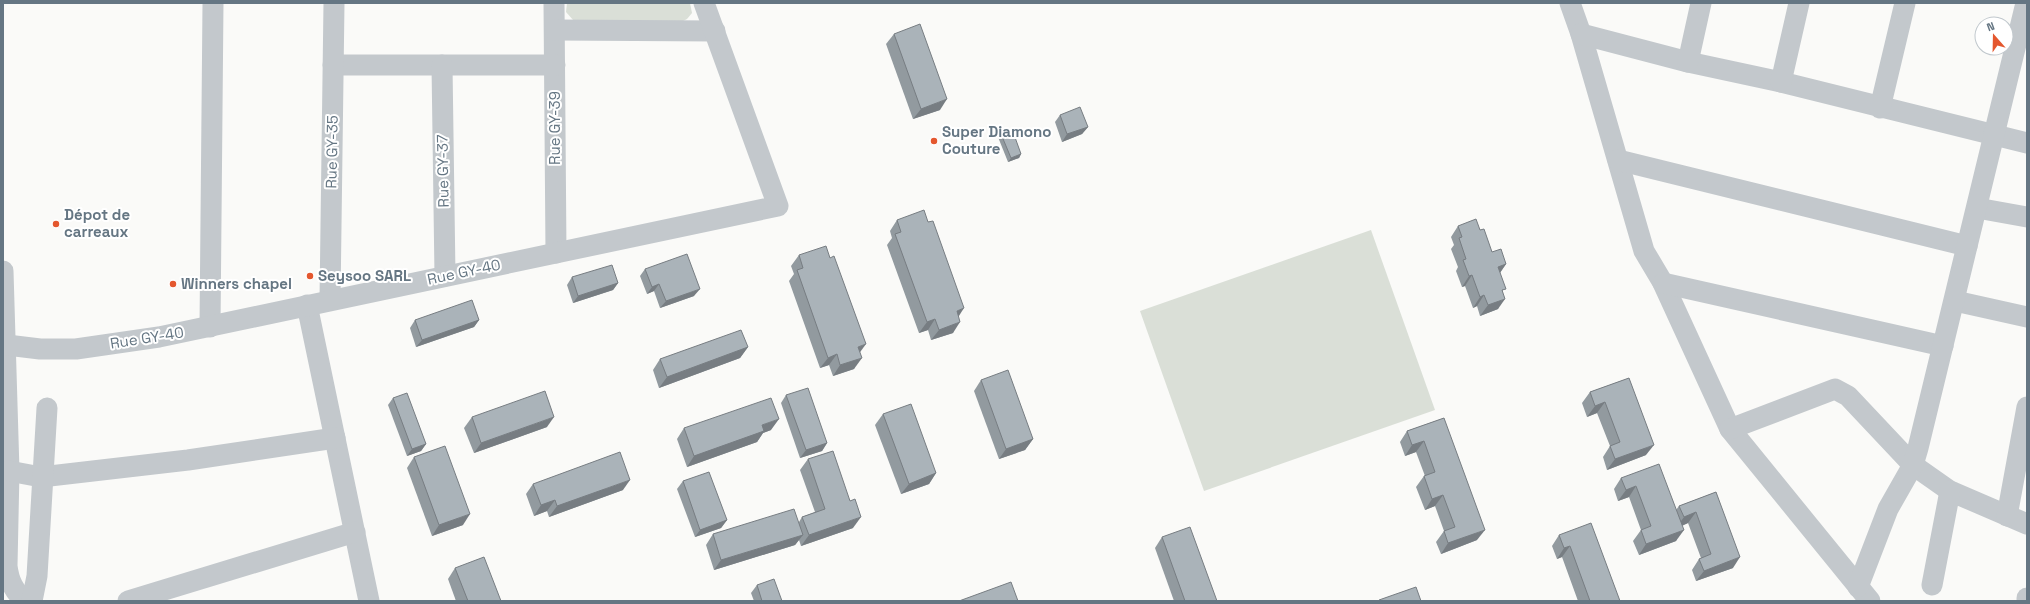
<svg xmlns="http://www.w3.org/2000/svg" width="2030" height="604" font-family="'Space Grotesk',sans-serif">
<rect width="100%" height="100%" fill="#fafaf8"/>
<g fill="#dadfd7">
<polygon points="567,3 690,3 692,13 687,19 681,22 574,21 566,12"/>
<polygon points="1371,230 1435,410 1204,491 1140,311"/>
</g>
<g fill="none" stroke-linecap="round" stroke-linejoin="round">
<g stroke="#c3c8cc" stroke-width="21">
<polyline points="554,3 556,253"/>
<polyline points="1570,3 1581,34 1644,251 1663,283 1730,429 1870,601"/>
<polyline points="555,30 715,31"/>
<polyline points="1581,34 1688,62 1781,82 2027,143"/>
<polyline points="1688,62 1701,3"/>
<polyline points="333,65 555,65"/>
<polyline points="442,65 445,276"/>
<polyline points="1781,82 1799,3"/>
<polyline points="1880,108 1905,3"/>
<polyline points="1618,160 1967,246"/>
<polyline points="1977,208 2027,217"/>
<path d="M3 271 9 471 7 566C9 582 14 590 24 601"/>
<polyline points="1663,283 1943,346"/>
<polyline points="330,300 334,3"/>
<polyline points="1955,301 2027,317"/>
<polyline points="307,305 369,601"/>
<polyline points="210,327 213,3"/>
<polyline points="7,345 40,349 76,349 159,337 778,206 704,3"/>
<polyline points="1730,429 1835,389 1848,396 1913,465 1950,491 2027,524"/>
<polyline points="9,471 41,477 188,460 335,438"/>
<polyline points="2007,516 2027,407"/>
<polyline points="1932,585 1950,491"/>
<polyline points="1858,587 1888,509 1913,465 1918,448 2026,3"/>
<polyline points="32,601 37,576 47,408"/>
<polyline points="128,601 355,532"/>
<polyline points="2027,601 2027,598"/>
</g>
</g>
<g fill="#929a9f">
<polygon points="894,34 940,110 913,119 886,44"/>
<polygon points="1060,115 1088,127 1082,134 1062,142 1055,122"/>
<polygon points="1001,134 1021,154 1019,158 1008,162 998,137"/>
<polygon points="897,220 958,316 953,333 931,340 928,330 919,333 887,245 892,238 890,231"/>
<polygon points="1458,226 1480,230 1492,252 1506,264 1500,273 1503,293 1498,309 1480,316 1477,306 1473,308 1465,286 1462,287 1456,271 1458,267 1451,249 1454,245 1451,237"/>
<polygon points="799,255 860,353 854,369 833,376 829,365 820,368 789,281 794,274 791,266"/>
<polygon points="645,269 694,296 660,308 654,291 647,294 640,276"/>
<polygon points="572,277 618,283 613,290 573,303 567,285"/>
<polygon points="415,320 479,320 474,327 416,347 410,328"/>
<polygon points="748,347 740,358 659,388 653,370 660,359"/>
<polygon points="1629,378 1646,455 1607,470 1603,457 1610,446 1597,413 1587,417 1582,403 1590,392"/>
<polygon points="981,380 1033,439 1025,450 999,459 974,391"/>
<polygon points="786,395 827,443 822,451 800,458 781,403"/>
<polygon points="393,398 426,444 421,451 407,456 388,405"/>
<polygon points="883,414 936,473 929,484 901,494 875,425"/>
<polygon points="472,417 547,427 474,453 464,428"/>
<polygon points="1444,418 1477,540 1441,554 1436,542 1444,531 1435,506 1425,510 1416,487 1424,476 1425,476 1416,452 1405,456 1400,442 1407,431"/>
<polygon points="684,428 771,430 763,433 757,442 687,467 677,439"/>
<polygon points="414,457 463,525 432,536 407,468"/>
<polygon points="808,459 853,528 801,546 799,540 795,545 714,570 706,545 713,534 799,522 802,517 815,512 800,470"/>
<polygon points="1621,478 1676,510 1679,506 1716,492 1733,568 1696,581 1692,570 1699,559 1701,558 1688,523 1682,526 1676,541 1639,555 1633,541 1641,530 1629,497 1618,501 1614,489"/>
<polygon points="683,481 727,520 721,528 695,537 677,489"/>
<polygon points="533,484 623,490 549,517 547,511 534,516 526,494"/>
<polygon points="1559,535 1620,601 1578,601 1562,557 1557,559 1552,546"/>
<polygon points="1162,537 1217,601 1174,601 1155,548"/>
<polygon points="455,568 501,601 456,601 448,579"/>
<polygon points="757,585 782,601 754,601 751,593"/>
</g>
<g fill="#777d82">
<polygon points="947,99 940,110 913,119 921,109"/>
<polygon points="1088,127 1082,134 1062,142 1067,134"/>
<polygon points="1021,154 1019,158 1008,162 1011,158"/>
<polygon points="1506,264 1499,274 1498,267"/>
<polygon points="1472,275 1465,286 1462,287 1469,276"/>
<polygon points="618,283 613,290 573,303 578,296"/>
<polygon points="659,284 654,291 647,294 652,287"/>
<polygon points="700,289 694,296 660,308 666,301"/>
<polygon points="1484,295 1477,306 1473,308 1480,297"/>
<polygon points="1505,299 1498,309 1480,316 1488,305"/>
<polygon points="964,308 957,319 957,311"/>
<polygon points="935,319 928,330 919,333 927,322"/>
<polygon points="479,320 474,327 416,347 422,340"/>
<polygon points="960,322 953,333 931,340 939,330"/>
<polygon points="866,344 858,355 858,347"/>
<polygon points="748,347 740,358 659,388 667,377"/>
<polygon points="837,354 829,365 820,368 828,358"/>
<polygon points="862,358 854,369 833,376 840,365"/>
<polygon points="1605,402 1597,413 1587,417 1595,406"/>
<polygon points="554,417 547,427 474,453 481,443"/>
<polygon points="779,419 771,430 763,433 757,442 687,467 694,456 762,425"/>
<polygon points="1033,439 1025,450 999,459 1006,449"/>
<polygon points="1424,441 1416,452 1405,456 1412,445"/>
<polygon points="827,443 822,451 800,458 806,450"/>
<polygon points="426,444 421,451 407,456 412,449"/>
<polygon points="1654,445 1646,455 1607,470 1615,459"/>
<polygon points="936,473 929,484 901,494 909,484"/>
<polygon points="630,480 623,490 549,517 557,506"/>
<polygon points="1636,486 1629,497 1618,501 1626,490"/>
<polygon points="1443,495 1435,506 1425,510 1432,499"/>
<polygon points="555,500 547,511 534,516 541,505"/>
<polygon points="1696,512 1688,523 1676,528 1684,517"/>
<polygon points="470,514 463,525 432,536 439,525"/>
<polygon points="861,517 853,528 801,546 809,535"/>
<polygon points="727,520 721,528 695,537 700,530"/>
<polygon points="1485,530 1477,540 1441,554 1448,543"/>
<polygon points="1684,530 1676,541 1639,555 1646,544"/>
<polygon points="803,535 795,545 714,570 721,560"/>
<polygon points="1570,546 1562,557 1557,559 1564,548"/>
<polygon points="1740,557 1733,568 1696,581 1704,571"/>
</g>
<g fill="#aab3b9" stroke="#777d82">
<polygon points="920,24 947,99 921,109 894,34"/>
<polygon points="1080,107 1088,127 1067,134 1060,115"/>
<polygon points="1012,129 1021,154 1011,158 1001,134"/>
<polygon points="924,210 928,222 933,221 964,308 957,311 960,322 939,330 935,319 927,322 895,234 901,232 897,220"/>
<polygon points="1476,219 1480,230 1484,229 1492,252 1501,249 1506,264 1498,267 1506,289 1502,290 1505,299 1488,305 1484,295 1480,297 1472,275 1469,276 1463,260 1466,259 1459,238 1462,237 1458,226"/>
<polygon points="826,246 830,258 834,256 866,344 858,347 862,358 840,365 837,354 828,358 797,270 803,268 799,255"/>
<polygon points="687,254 700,289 666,301 659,284 652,287 645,269"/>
<polygon points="612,265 618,283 578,296 572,277"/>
<polygon points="472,300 479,320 422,340 415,320"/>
<polygon points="741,330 748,347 667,377 660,359"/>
<polygon points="1008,370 1033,439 1006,449 981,380"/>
<polygon points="1629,378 1654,445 1615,459 1610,446 1620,442 1605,402 1595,406 1590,392"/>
<polygon points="808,388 827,443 806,450 786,395"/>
<polygon points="545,391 554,417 481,443 472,417"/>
<polygon points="407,393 426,444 412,449 393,398"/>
<polygon points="771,398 779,419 762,425 764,431 694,456 684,428"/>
<polygon points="911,404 936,473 909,484 883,414"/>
<polygon points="1444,418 1485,530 1448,543 1444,531 1455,527 1443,495 1432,499 1424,476 1435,472 1424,441 1412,445 1407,431"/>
<polygon points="445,446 470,514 439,525 414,457"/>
<polygon points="833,451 850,501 855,499 861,517 809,535 802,517 825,509 808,459"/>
<polygon points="620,452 630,480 557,506 555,500 541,505 533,484"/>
<polygon points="1659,464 1684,530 1646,544 1641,530 1651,526 1636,486 1626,490 1621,478"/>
<polygon points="709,472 727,520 700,530 683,481"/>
<polygon points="1716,492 1740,557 1704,571 1699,559 1711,554 1696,512 1684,517 1679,506"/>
<polygon points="794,509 803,535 721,560 713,534"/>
<polygon points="1591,523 1620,601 1590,601 1570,546 1564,548 1559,535"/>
<polygon points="1190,527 1217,601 1185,601 1162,537"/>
<polygon points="484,557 501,601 468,601 455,568"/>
<polygon points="774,579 782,601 762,601 757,585"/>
<polygon points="1011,582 1018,601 959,601"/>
<polygon points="1416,587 1421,601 1380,601 1379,600"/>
</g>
<g fill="#e4572e" stroke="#fff" stroke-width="1.5">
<circle cx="934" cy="141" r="4"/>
<circle cx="56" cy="224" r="4"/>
<circle cx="310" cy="276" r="4"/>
<circle cx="173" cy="284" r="4"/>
</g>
<g text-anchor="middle" stroke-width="4" stroke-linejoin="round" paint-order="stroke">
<g font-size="15" fill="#657683" stroke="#fff">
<text transform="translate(555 128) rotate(-90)" y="5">Rue GY-39</text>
<text transform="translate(332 152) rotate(-89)" y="5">Rue GY-35</text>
<text transform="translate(443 171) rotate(-91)" y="5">Rue GY-37</text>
<text transform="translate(464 272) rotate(-12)" y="5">Rue GY-40</text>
<text transform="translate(147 338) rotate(-9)" y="5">Rue GY-40</text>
</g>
<g font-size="15" font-weight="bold" fill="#657683" stroke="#fff" text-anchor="start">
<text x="942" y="137">Super Diamono<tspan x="942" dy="17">Couture</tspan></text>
<text x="64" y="220">Dépot de<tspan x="64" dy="17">carreaux</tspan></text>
<text x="318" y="281">Seysoo SARL</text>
<text x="181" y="289">Winners chapel</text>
</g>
</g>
<rect width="2030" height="604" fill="none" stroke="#657683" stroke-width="8"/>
<g transform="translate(1994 36) rotate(340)"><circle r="19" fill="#ffffff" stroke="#c1c8cd"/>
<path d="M0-3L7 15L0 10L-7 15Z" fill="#e4572e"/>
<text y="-6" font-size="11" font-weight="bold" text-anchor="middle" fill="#657683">N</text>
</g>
</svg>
